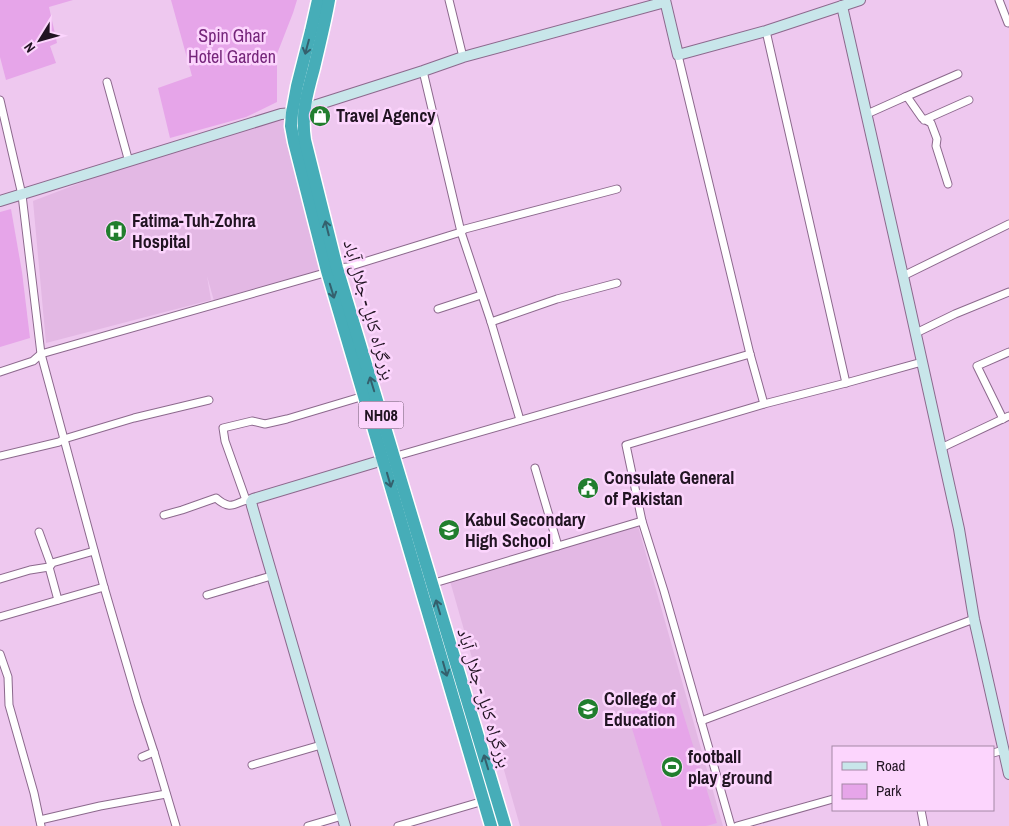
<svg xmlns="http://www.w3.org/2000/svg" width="1009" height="826" font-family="'Archivo Narrow','Noto Naskh Arabic',sans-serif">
<rect width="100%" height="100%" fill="#eec8ef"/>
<g fill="#e3b8e4">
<polygon points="286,117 323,272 214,301 207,276 211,300 46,343 33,201 114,170"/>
<polygon points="638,526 723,826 520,826 450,581"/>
</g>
<g fill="#e6a5e9">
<polygon points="0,0 73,0 49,7 57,43 50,46 56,63 6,80 0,57"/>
<polygon points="171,0 297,0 293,13 277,54 277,102 246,117 170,138 158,88 192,76"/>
<polygon points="11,209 22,272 30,338 0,347 0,212"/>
<polygon points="678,697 717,823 706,826 662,826 627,712"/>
</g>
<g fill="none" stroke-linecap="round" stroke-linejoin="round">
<g stroke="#8c698d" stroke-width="9">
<g id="street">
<polyline points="449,0 463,57"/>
<polyline points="999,0 1008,23"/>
<polyline points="766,31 846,383"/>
<polyline points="678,55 750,354 764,404"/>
<polyline points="423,71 461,232 491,322 520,420"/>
<polyline points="107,82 129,162"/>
<polyline points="905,97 958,74"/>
<polyline points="0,100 22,195 41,354 104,587 138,703 154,752 176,826"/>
<polyline points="867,114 905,97 908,98 922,118 931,123 937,139 936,146 948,184"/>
<polyline points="924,120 969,100"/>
<polyline points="903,276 1009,224"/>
<polyline points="438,309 481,295"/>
<polyline points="491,322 557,299 617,283"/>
<polyline points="916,333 955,314 1009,292"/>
<polyline points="0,372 33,361 41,354 321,274 337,268 348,267 461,232 465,229 617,189"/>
<polyline points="1003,419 977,366 1009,352"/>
<polyline points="941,448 1009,416"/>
<polyline points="0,456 59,442 64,439 134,418 209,400"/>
<polyline points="393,457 750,354"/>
<polyline points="535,468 558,546"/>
<polyline points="246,500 225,441 223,428 252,421 265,424 287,419 364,396"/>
<path d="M164 515 182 510 216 498C232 512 235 502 250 499"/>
<polyline points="39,532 51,565"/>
<polyline points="49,567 58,600"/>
<polyline points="0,579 30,570 49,567 52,563 94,551"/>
<polyline points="431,584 558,546 642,521"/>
<polyline points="207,595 271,576"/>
<polyline points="0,617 104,587"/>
<polyline points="0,654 8,677 9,705 34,793 41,826"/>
<polyline points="701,721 974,619"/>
<polyline points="993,753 1004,750"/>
<polyline points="142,757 154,752"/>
<polyline points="252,765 321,745"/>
<polyline points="921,810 924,826"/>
<polyline points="40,820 100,806 166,794"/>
<polyline points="308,826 342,816"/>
<polyline points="398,826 487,800"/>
<polyline points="731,826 664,591 642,521 626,445 764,404 846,383 922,362"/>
<polyline points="737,826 833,799"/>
</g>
</g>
<g stroke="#8c698d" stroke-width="12">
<g id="secondary">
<polyline points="665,0 678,55 766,31 860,0"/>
<polyline points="842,6 903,276 959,529 974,619 1009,774"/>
<polyline points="0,201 281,114 292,113 304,109 423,71 463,57 665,2"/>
<polyline points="345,826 252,506 251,502 253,499 383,460"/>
</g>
</g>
<g stroke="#fff" stroke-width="15">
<g id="highway">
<polyline points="318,0 311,31 297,86 292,113 291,126 294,142 327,271 491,826"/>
<path d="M329 0C325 23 319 46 314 68 307 93 301 114 305 140L337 268 505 826"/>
</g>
</g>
<use href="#street" stroke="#fff" stroke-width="7"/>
<use href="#secondary" stroke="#c8e6ea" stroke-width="10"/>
<use href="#highway" stroke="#46adb8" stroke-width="12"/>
</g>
<defs><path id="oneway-shaft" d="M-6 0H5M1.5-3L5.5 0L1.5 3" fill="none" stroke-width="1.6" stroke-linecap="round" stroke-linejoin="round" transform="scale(1.25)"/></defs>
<g stroke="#34606d">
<use href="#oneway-shaft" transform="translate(307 47) rotate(105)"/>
<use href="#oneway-shaft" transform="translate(327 228) rotate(-104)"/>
<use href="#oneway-shaft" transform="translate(332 291) rotate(73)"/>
<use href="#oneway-shaft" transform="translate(372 384) rotate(-107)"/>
<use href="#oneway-shaft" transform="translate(389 480) rotate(74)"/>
<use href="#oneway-shaft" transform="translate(438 607) rotate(-107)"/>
<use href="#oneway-shaft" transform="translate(445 669) rotate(74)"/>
<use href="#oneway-shaft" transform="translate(486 762) rotate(-107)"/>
</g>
<defs>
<g id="shop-disc" transform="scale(1.125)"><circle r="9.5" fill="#217e2e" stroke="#fcd5fd"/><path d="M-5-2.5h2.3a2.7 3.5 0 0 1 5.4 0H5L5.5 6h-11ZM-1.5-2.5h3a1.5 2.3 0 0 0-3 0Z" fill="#fff"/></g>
<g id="hospital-disc" transform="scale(1.125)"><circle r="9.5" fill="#217e2e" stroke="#fcd5fd"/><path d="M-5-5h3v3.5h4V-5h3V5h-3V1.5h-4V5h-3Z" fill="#fff"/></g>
<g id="civic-disc" transform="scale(1.125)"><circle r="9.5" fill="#217e2e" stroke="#fcd5fd"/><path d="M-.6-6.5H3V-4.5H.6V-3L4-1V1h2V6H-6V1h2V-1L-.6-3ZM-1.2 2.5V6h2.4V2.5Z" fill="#fff"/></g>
<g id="school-disc" transform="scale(1.125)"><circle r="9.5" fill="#217e2e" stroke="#fcd5fd"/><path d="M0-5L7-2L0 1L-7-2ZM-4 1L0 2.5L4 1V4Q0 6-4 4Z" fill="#fff"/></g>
<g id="university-disc" transform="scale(1.125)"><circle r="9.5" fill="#217e2e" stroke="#fcd5fd"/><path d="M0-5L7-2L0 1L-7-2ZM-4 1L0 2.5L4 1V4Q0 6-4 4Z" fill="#fff"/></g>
<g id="stadium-disc" transform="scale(1.125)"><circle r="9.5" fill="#217e2e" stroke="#fcd5fd"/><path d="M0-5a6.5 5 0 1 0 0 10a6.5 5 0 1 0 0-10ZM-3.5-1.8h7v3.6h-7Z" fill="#fff"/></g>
</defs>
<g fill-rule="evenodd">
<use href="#shop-disc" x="320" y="116"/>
<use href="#hospital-disc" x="116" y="231"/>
<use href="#civic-disc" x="588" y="488"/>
<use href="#school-disc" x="449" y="530"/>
<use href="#university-disc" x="588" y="709"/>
<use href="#stadium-disc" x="672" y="767"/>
</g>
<g text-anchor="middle" stroke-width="5" stroke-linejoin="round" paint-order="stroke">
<rect fill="#fcd5fd" stroke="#634e64" stroke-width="1" x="358.5" y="401.5" width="45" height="27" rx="4"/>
<g font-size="16" font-weight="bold" fill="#211422">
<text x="381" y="421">NH08</text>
</g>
<g font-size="18" fill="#75257a" stroke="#fcd5fd">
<text x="232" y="42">Spin Ghar<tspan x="232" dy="21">Hotel Garden</tspan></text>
</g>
<g font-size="18" font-weight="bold" fill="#211422" stroke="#fcd5fd" text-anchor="start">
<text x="336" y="122">Travel Agency</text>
<text x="132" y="227">Fatima-Tuh-Zohra<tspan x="132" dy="21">Hospital</tspan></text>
<text x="604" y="484">Consulate General<tspan x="604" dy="21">of Pakistan</tspan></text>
<text x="465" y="526">Kabul Secondary<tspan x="465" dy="21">High School</tspan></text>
<text x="604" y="705">College of<tspan x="604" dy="21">Education</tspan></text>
<text x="688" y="763">football<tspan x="688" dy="21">play ground</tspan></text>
</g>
<g font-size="18" fill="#211422" stroke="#fcd5fd">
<text transform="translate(369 310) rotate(74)" y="6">بزرگراه کابل- جلال آباد</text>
<text transform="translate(484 698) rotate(73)" y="6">بزرگراه کابل- جلال آباد</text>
</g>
</g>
<rect x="832" y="746" width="162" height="65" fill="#fcd5fd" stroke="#a488a5"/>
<rect x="842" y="762" width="25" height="8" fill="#c8e6ea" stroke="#a488a5"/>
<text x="876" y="771" font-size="15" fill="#211422">Road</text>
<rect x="842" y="784" width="25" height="15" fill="#e6a5e9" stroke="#a488a5"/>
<text x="876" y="796" font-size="15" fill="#211422">Park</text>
<g transform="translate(40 40) rotate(233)" stroke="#fcd5fd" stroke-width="4" paint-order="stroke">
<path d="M0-4L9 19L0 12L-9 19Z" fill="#211422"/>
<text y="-8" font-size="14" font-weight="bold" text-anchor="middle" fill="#211422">N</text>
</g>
</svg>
